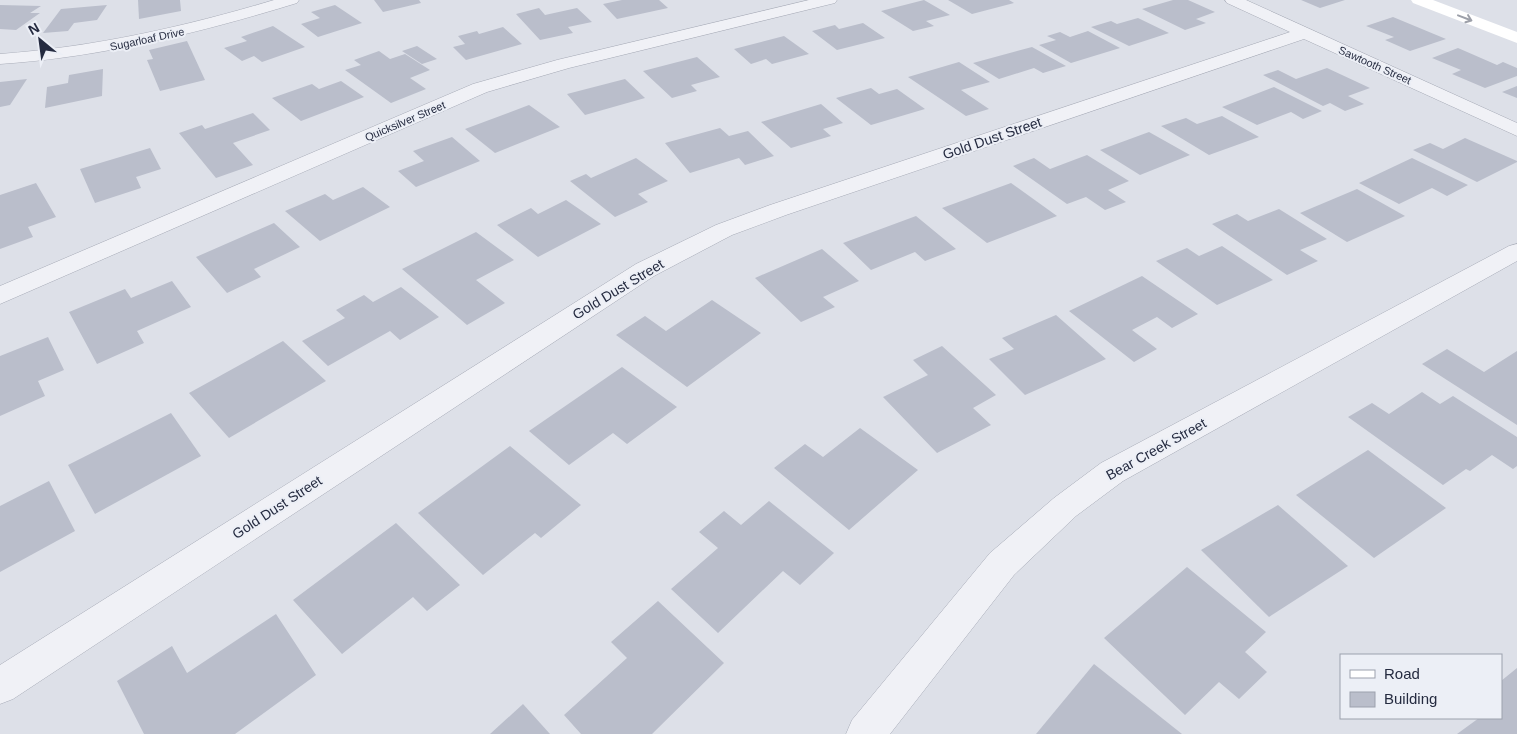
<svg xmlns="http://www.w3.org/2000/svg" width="1517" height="734" font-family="Arial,sans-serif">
<rect width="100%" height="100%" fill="#dde0e8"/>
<g fill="#babecb">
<polygon points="138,0 180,0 181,11 139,19"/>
<polygon points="374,0 419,0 421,3 383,12"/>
<polygon points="622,0 659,0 668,8 617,19 603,4"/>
<polygon points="924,0 950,15 926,21 934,26 913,31 881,11"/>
<polygon points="948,0 1009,0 1014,3 972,14"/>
<polygon points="1173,0 1188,0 1215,12 1196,19 1206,23 1185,30 1142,9"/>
<polygon points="1301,0 1345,0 1320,8"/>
<polygon points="0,5 41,6 30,13 40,13 16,30 0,29"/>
<polygon points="107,5 97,20 74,23 68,31 43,33 61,9"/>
<polygon points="335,5 362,23 318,37 301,24 320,18 311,12"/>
<polygon points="539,8 545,15 577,8 592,22 568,27 573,33 540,40 516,14"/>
<polygon points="1393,17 1446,39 1410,51 1385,40 1394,37 1366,26"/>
<polygon points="1138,18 1169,33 1129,46 1091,27 1111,21 1117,24"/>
<polygon points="863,23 885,38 837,50 812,31 835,25 839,29"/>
<polygon points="273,26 305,47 262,62 254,56 242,61 224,48 247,41 241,37"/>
<polygon points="503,27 522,44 466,60 453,47 465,44 458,36 477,31 479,34"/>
<polygon points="1088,31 1120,48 1071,63 1039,45 1056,40 1047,36 1060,32 1070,37"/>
<polygon points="784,36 809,54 772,64 766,59 751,64 734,49"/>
<polygon points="187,41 205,80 160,91 147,60 153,59 149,50"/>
<polygon points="417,46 437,59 422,64 402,51"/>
<polygon points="1032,47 1066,66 1043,73 1034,68 999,79 973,63"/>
<polygon points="1458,48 1497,65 1503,62 1517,68 1517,76 1485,88 1452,74 1461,70 1432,58"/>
<polygon points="379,51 390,59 405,54 430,70 410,78 426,89 391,103 345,70 361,65 354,60"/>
<polygon points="697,57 720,77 691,85 697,91 672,98 643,71"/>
<polygon points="959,62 990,82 961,90 989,109 966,116 908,77"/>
<polygon points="1327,68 1370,88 1348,96 1364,104 1345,111 1330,103 1323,106 1263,75 1278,70 1296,79"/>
<polygon points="103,69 102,96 45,108 47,87 68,83 69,75"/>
<polygon points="27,79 10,105 0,107 0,82"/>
<polygon points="625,79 645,98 585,115 567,94"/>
<polygon points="341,81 364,97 301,121 272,98 312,84 319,89"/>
<polygon points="1517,86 1517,98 1502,92"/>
<polygon points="1274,87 1322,111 1303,119 1291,112 1257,125 1222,107"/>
<polygon points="871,88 879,94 897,89 925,109 871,125 836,98"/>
<polygon points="821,104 843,123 823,129 831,136 791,148 761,122"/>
<polygon points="529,105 560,127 495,153 465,129"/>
<polygon points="253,113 270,130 233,143 253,165 216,178 179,133 202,125 205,129"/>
<polygon points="1222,116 1259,137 1209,155 1161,126 1186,118 1197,124"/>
<polygon points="720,128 729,136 748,131 774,156 745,165 739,158 690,173 665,143"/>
<polygon points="1149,132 1190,155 1140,175 1100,150"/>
<polygon points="452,137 480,161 416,187 398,171 424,161 413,151"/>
<polygon points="1465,138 1517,161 1517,162 1477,182 1413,150 1430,143 1443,149"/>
<polygon points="150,148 161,169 136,177 141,188 95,203 80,169"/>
<polygon points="1087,155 1129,181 1108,190 1126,202 1105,210 1086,197 1067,204 1013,166 1034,158 1050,169"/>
<polygon points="636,158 668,181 638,194 648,202 615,217 570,181 586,174 591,178"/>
<polygon points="1412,158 1468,185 1447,196 1432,188 1399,204 1359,183"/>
<polygon points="36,183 56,217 28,227 33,237 0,249 0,195"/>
<polygon points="1011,183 1057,216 987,243 942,208"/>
<polygon points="363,187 390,207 320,241 285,211 325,194 333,200"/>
<polygon points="1357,189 1405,216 1347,242 1300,213"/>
<polygon points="566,200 601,224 538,257 497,225 531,208 538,214"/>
<polygon points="1279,209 1327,239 1300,250 1318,261 1287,275 1212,224 1237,214 1248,221"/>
<polygon points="916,216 956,249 925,261 915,252 871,270 843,243"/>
<polygon points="274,223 300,247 254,269 261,277 227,293 196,257"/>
<polygon points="476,232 514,260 476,280 505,303 467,325 402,269"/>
<polygon points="1222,246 1273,280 1217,305 1156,261 1187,248 1199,256"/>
<polygon points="822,249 859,281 823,297 835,307 801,322 755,278"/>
<polygon points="1142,276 1198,314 1172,328 1157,317 1132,330 1157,349 1134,362 1069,311"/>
<polygon points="172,281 191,307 137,331 144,343 97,364 69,312 125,289 131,298"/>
<polygon points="401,287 439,317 400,340 390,331 328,366 302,341 345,318 336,310 364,295 373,302"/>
<polygon points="712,300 761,333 687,387 616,335 645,316 666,331"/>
<polygon points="1056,315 1106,359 1025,395 989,359 1014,349 1002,338"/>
<polygon points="48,337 64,370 38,381 45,396 0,416 0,356"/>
<polygon points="283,341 326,381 229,438 189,393"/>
<polygon points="942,346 996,395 973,408 991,425 937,453 883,397 928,375 913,360"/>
<polygon points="1447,349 1484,372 1517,351 1517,425 1422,364"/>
<polygon points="622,367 677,407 627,444 613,433 569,465 529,431"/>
<polygon points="1422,392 1440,404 1453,396 1517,437 1517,466 1513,469 1492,455 1470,471 1466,469 1443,485 1348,417 1372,403 1389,414"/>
<polygon points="171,413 201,456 95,514 68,465"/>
<polygon points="860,428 918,470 849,530 774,468 805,444 823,457"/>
<polygon points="510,446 581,505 541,538 535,533 483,575 418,513"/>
<polygon points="1368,450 1446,508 1374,558 1296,495"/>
<polygon points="49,481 75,531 0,572 0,506"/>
<polygon points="769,501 834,553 800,585 783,571 718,633 671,589 718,548 699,532 724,511 741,525"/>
<polygon points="1278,505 1348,566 1269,617 1201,550"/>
<polygon points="396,523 460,585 427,611 413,597 342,654 293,600"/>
<polygon points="1187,567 1266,632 1245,652 1267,672 1239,699 1219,682 1185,715 1104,638"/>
<polygon points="658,601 724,663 652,734 581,734 564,715 627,658 611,642"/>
<polygon points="276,614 316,675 235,734 144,734 117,681 172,646 187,673"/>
<polygon points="1094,664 1182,734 1036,734"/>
<polygon points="1517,668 1517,734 1457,734 1479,718 1501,718 1501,681"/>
<polygon points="523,704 550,734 490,734"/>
</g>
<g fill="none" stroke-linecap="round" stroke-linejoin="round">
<g stroke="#a6aab6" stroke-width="1">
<g id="minor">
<path d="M274 0H299L297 3C199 33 102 57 0 64V54C94 47 184 27 274 0Z"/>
<polygon points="809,0 837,0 835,3 569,68 487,92 0,304 0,286 473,84 557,60"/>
<polygon points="1225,0 1246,0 1517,123 1517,136 1304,39 786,215 732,235 654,276 13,699 0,704 0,665 636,264 716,225 770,205 1290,32 1227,3"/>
<polygon points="1517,244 1517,261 1123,481 1076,516 1014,575 890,734 846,734 852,720 990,553 1054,498 1101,463 1509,246"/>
</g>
</g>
<use href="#minor" fill="#f0f1f6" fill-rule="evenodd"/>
<polygon fill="#fff" fill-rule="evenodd" points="1411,0 1433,0 1517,32 1517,43 1413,3"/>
</g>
<defs><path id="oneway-shaft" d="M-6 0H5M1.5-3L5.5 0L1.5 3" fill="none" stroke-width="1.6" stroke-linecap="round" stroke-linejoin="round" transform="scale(1.25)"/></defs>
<use stroke="#9da0a9" href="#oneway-shaft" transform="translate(1465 18) rotate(21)"/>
<g text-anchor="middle" stroke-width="4" stroke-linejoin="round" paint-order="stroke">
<g font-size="11" fill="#252b40" stroke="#eceff6">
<text transform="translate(147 39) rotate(-12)" y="4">Sugarloaf Drive</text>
<text transform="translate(1375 65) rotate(24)" y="4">Sawtooth Street</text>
<text transform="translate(405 121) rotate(-23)" y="4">Quicksilver Street</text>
</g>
<g font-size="14" fill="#252b40" stroke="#eceff6">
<text transform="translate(992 138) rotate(-19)" y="5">Gold Dust Street</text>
<text transform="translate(618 289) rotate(-31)" y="5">Gold Dust Street</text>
<text transform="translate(1156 449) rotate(-29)" y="5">Bear Creek Street</text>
<text transform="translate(277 507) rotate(-33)" y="5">Gold Dust Street</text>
</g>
</g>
<rect x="1340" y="654" width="162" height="65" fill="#eceff6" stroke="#9ca1ad"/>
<rect x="1350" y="670" width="25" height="8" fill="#ffffff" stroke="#9ca1ad"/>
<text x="1384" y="679" font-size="15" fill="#252b40">Road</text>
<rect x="1350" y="692" width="25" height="15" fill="#babecb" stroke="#9ca1ad"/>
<text x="1384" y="704" font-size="15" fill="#252b40">Building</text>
<g transform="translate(40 40) rotate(331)" stroke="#eceff6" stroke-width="4" paint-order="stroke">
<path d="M0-4L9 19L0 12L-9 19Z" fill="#252b40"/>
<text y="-8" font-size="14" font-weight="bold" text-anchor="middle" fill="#252b40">N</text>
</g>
</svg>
